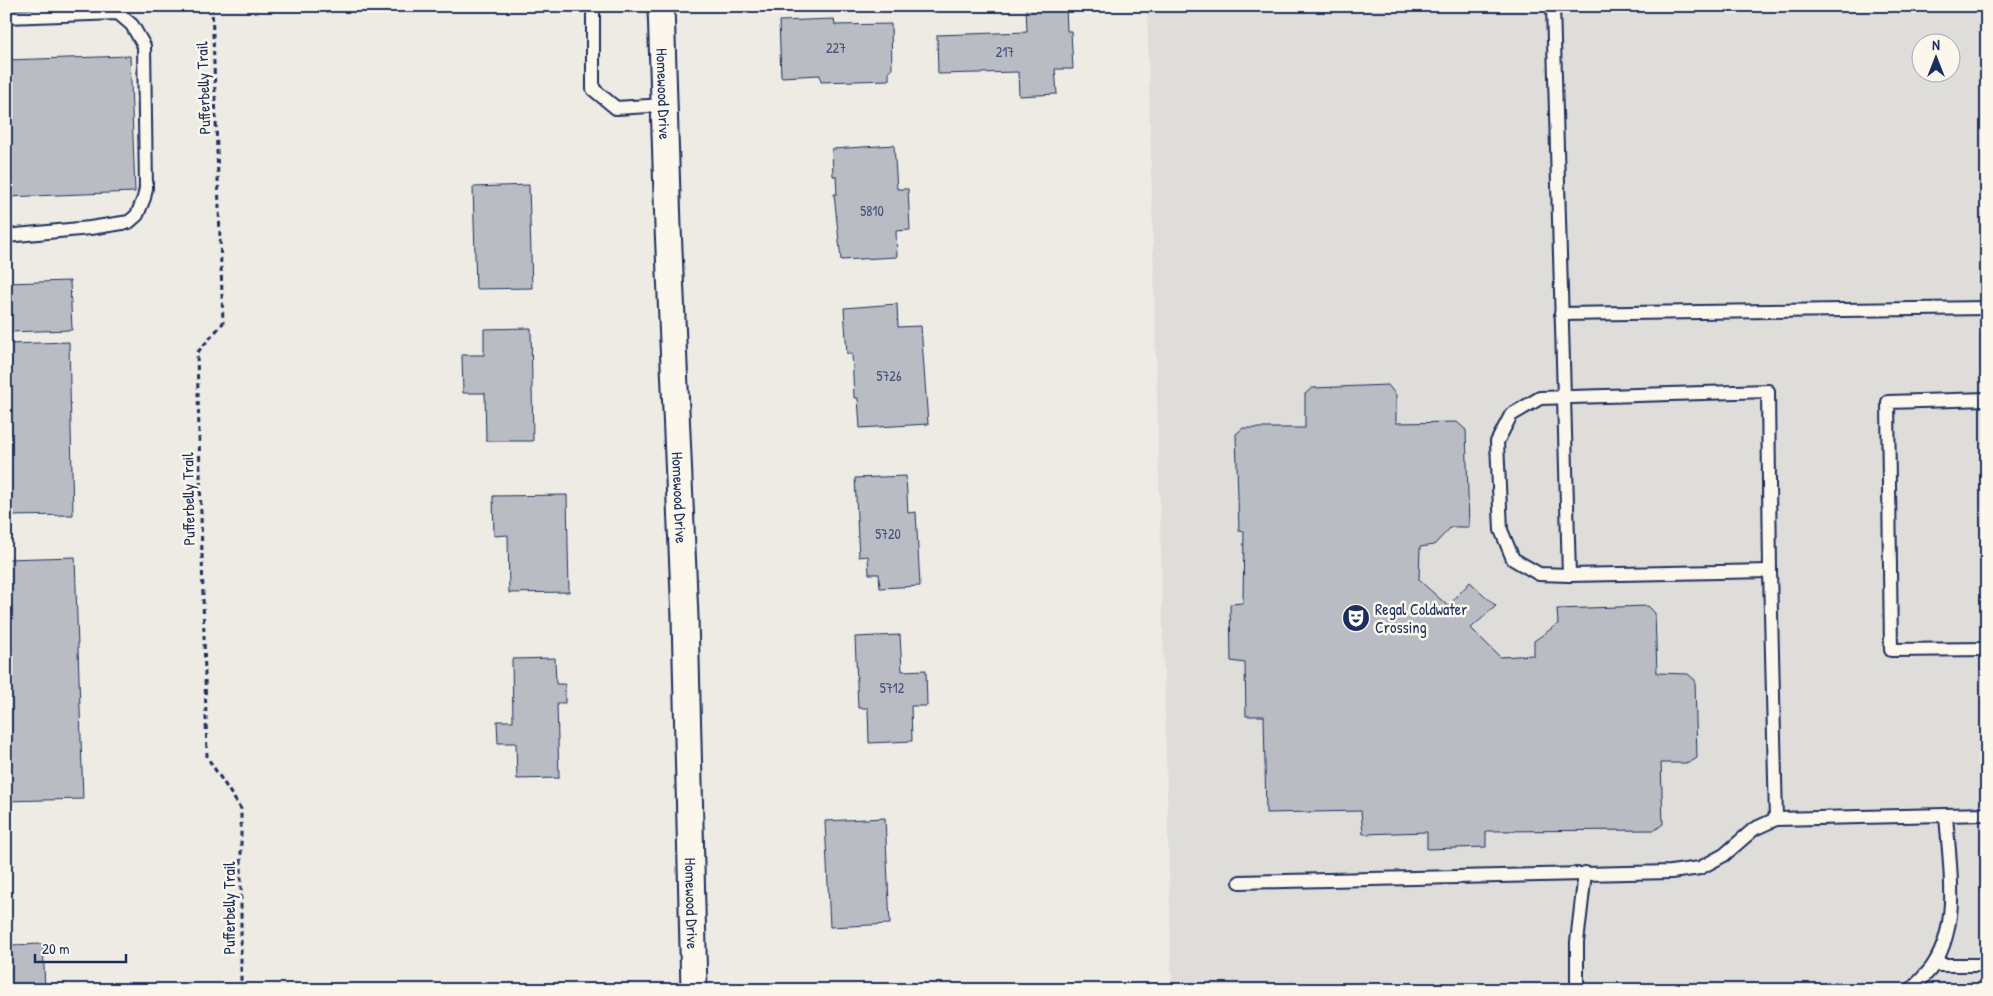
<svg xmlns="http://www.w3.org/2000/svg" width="1993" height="996" font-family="'Patrick Hand',sans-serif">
<rect width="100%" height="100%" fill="#eeebe4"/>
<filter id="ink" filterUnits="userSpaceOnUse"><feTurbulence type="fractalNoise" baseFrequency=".02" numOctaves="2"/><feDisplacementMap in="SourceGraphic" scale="10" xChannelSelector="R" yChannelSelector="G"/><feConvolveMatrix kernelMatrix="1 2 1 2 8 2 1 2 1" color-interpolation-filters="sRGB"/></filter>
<g filter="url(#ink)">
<path fill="#deddda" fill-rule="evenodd" d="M1147 6H1987V990H1172ZM1920 42H1950V72H1920Z"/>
<g fill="#b9bcc3" stroke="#1b2f5e">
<polygon points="1026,6 1066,6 1067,31 1071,31 1073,69 1055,69 1057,94 1019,96 1018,72 938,74 937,35 1027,32"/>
<polygon points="834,19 835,25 891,24 892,70 889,70 889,80 821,82 820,75 781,77 779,21"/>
<polygon points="130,56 135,192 6,197 6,60"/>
<polygon points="894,145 897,189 908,189 910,230 896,231 897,257 841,260 834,194 837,194 836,176 833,176 832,149"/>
<polygon points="529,185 532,288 476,289 473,187"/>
<polygon points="70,281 72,330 6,332 6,283"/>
<polygon points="897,304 898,327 921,326 928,424 860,428 858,398 854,398 852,354 847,354 844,308"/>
<polygon points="531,328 533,441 486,441 485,393 463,393 462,355 484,355 484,329"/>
<polygon points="69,342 73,515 6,516 6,344"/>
<polygon points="1388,385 1396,395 1396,423 1457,422 1466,430 1469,527 1451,527 1434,545 1420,547 1419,580 1448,606 1470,582 1496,606 1471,628 1500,657 1534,655 1534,641 1558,624 1557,609 1648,606 1655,613 1657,673 1688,674 1695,680 1697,758 1689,763 1661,763 1663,824 1655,830 1486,831 1486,847 1427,849 1427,832 1363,834 1361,811 1266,813 1264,716 1246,716 1245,663 1231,661 1230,604 1243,603 1244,531 1239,530 1236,434 1243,428 1305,428 1305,394 1312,388"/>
<polygon points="906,476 908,513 916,512 920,586 880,588 879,574 869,574 868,556 859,557 855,478"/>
<polygon points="567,495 569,592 509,593 508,535 494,536 493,496"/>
<polygon points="75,557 83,799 6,801 6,559"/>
<polygon points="900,635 902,671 926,670 927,706 911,706 912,741 869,743 868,708 858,708 855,637"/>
<polygon points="555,658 556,684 565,684 565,703 557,703 559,778 517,779 516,743 498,743 497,721 513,721 512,659"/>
<polygon points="885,818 890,924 830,927 825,821"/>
<polygon points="6,861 9,945 43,944 45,990 6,990"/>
</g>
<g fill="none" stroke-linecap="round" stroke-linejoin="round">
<g stroke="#1b2f5e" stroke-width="16">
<g id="service">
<polyline points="593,6 593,89 616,108 665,105"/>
<polyline points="1553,6 1569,575 1770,571"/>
<polyline points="6,17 118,13 132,25 144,46 146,188 144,198 137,215 129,222 90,228 6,236"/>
<polyline points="1561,314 1987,308"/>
<polyline points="1987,399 1888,402 1891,650 1987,649"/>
<polyline points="1569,575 1539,574 1513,559 1501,530 1497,442 1511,415 1540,398 1768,391 1770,571 1776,819"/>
<polyline points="1240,882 1671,872 1700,868 1724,855 1754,829 1776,819 1987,814"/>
<polyline points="1934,965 1987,965"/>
<polyline points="1577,990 1577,942 1585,873"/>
<path d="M1911 990C1918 982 1929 973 1934 964 1961 921 1949 863 1946 815"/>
</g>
</g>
<g stroke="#1b2f5e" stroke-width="29">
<g id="minor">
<path id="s1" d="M661 6 668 227 685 617 694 990"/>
</g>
</g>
<polyline stroke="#1b2f5e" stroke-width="3" stroke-dasharray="5 4" stroke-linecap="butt" points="212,6 223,323 197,353 207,757 241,809 241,990"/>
<use href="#service" stroke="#fbf7ec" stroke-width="12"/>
<use href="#minor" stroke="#fbf7ec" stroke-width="25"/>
</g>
</g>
<defs>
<g id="theatre-disc" transform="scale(1.4375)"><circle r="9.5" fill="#1b2f5e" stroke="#fbf7ec"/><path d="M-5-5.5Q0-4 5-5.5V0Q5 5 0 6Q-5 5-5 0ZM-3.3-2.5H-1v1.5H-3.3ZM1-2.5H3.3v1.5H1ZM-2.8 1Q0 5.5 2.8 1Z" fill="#fff"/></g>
</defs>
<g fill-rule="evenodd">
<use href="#theatre-disc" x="1356" y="618"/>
</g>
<g text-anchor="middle" stroke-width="5" stroke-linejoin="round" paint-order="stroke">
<g font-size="14" fill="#425277">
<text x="836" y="53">227</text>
<text x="1005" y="57">217</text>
<text x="872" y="216">5810</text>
<text x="889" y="381">5726</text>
<text x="888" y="539">5720</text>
<text x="892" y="693">5712</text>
</g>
<g font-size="16" fill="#1b2f5e" stroke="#fbf7ec">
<text transform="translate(203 88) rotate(-92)" y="6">Pufferbelly Trail</text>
<text dy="6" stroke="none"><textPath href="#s1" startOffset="88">Homewood Drive</textPath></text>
<text dy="6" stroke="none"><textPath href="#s1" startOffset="492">Homewood Drive</textPath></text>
<text transform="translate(188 499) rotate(-91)" y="6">Pufferbelly Trail</text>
<text dy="6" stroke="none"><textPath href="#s1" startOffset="898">Homewood Drive</textPath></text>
<text transform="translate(229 908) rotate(-90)" y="6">Pufferbelly Trail</text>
</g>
<g font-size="16" fill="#1b2f5e" stroke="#fbf7ec" text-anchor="start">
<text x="1375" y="615">Regal Coldwater<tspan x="1375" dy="18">Crossing</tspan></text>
</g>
</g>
<rect width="1993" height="996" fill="none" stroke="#fbf7ec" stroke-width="25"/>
<rect x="12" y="12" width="1968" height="971" fill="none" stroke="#1b2f5e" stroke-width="2" filter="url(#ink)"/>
<g transform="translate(1936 58)"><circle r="24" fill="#fbf7ec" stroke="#a1a7b3"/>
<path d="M0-4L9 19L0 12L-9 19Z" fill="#1b2f5e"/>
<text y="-8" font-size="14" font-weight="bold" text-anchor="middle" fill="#1b2f5e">N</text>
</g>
<path d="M35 954v8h91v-8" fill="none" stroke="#1b2f5e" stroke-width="2.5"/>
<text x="42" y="954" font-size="15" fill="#1b2f5e" stroke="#fbf7ec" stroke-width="4" paint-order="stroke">20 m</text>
</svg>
